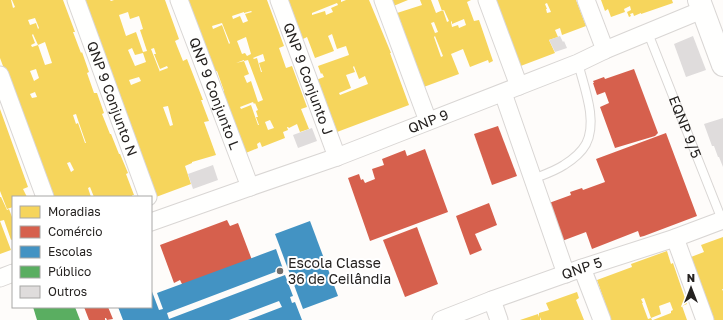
<svg xmlns="http://www.w3.org/2000/svg" width="723" height="320" font-family="'Golos Text',sans-serif">
<rect width="100%" height="100%" fill="#fefcfa"/>
<g fill="#f6d55c" fill-rule="evenodd">
<path d="M0 0H11L13 8 15 7 12 0H63L75 32H73L81 53 82 52 89 72 87 73 94 93H97L104 113 102 114 110 134H111L119 154H120L128 173 126 174 134 195H132L133 197H94L90 187 88 188 91 197H52L0 58ZM35 18 39 28 38 29 36 23 30 25 28 20ZM33 34 38 45 45 42 52 63 45 65 38 45 32 47 31 45 35 43 32 35ZM36 69 39 78 34 81 30 71ZM35 92 37 97 32 98 30 94ZM76 114 79 123 86 143H85L78 123 76 124 73 115ZM70 162 74 170 71 172 67 163Z"/>
<path d="M84 0H110L111 1 114 0H165L179 39 175 41 183 61 187 59 203 100H201L209 121 204 122 216 155 192 162V163L185 166 191 184 156 197ZM128 12 130 19 139 16 143 29 140 30 147 51 143 52 136 32 126 36 119 15ZM132 48 135 55 143 53 146 62 135 66 128 50ZM154 48 156 54H154L160 69 167 66 168 68 160 71V72L151 49ZM139 77 141 81 131 85 129 80ZM168 106 173 125 170 126 163 107Z"/>
<path d="M184 0H267L284 46 279 48 286 68 292 66 307 107 301 109 309 129 300 132 297 124 289 128 288 127H287L288 130 283 132 285 138 262 147 260 142 257 144 258 148 241 155 219 93 224 91 217 71 211 73ZM251 11 252 12 245 14 248 21 243 23 240 16 233 19 232 16 244 12V13ZM222 23 230 43 229 44 222 25 213 29 212 26ZM246 37 251 54 247 56 245 53 242 54 237 41ZM263 54 265 61 259 63 262 72H261L257 58 254 59 253 58ZM244 60V61L248 60 263 100 258 102 251 81 247 83 244 76 249 74 244 61 236 63ZM253 102 254 104 255 103 258 110 256 111 258 117H256L259 125H258L251 105 241 109 240 107ZM270 120 274 128 268 130 265 122Z"/>
<path d="M287 0H341V2L346 0H369L391 53H390L409 105 337 132 333 120H331L316 80 324 77 322 73 321 74 318 66 349 55 346 46 337 49 332 34 328 36 334 51 315 58 307 37 301 40ZM337 3 338 5 331 8 333 12 326 15 325 11 312 15V13ZM354 66 359 79 365 76 368 84 340 95 339 93 351 88 346 75 355 72 353 67Z"/>
<polygon points="388,0 408,0 391,7"/>
<path d="M420 0H431L436 13 443 10 447 22 449 21 444 10 442 11 438 0H471L467 2 474 21 479 20 493 61 489 63 488 60 470 67 463 49 451 54 459 74 421 88 399 26 402 25 397 13 422 5ZM464 19 466 25 459 28 458 25 452 27 451 22 452 21V24ZM434 22 438 32 435 33 431 23ZM435 36 443 56 441 57 434 37Z"/>
<path d="M493 0H576L586 26 562 35 560 28 555 30 558 37 549 40 555 53 518 67ZM547 3 551 12 547 13 546 9H547L545 4Z"/>
<polygon points="601,0 672,0 673,3 641,14 641,13 634,16 633,13 630,14 631,16 629,17 627,12 631,10 630,6 624,9 625,12 611,17 608,9 605,11"/>
<polygon points="0,109 28,187 23,189 27,197 13,197 13,207 7,209 0,191"/>
<polygon points="0,197 1,197 7,210 9,209 12,217 13,216 13,239 11,240 4,220 0,221 11,250 0,254"/>
<polygon points="723,237 723,289 722,289 723,291 723,320 713,320 697,278 691,257 704,252 701,245"/>
<path d="M667 251 671 264 673 263 674 266 687 304 682 306 687 320H653L671 313V311L673 310 670 302 659 306 661 314 651 318 652 320H611L597 280 632 267 631 264ZM644 298 651 318 648 319 642 303H643L641 299Z"/>
<polygon points="577,292 579,298 576,300 584,320 541,320 540,317 540,320 520,320 538,314 539,317 539,313 549,310 546,303"/>
</g>
<g fill="#d6604d">
<polygon points="634,69 658,133 655,136 615,148 600,107 609,103 605,92 597,95 593,83 594,83 593,81 604,77 605,79"/>
<polygon points="498,126 517,176 492,185 474,134"/>
<polygon points="666,133 697,216 644,236 640,237 638,231 592,249 586,232 562,241 549,203 571,195 570,192 582,188 583,190 605,182 596,159"/>
<polygon points="425,149 448,212 370,241 348,178 359,174 361,180 363,179 365,183 375,179 372,169 384,165 382,159 405,150 407,156"/>
<polygon points="489,203 497,225 475,234 482,250 470,255 456,216"/>
<polygon points="227,220 230,226 238,223 252,260 183,286 180,280 174,283 160,245"/>
<polygon points="417,227 438,284 405,297 383,240"/>
<polygon points="84,307 108,307 113,319 107,320 106,318 105,318 105,320 89,320"/>
</g>
<g fill="#4393c3">
<polygon points="310,221 338,296 303,309 275,234"/>
<polygon points="276,249 283,269 167,313 169,319 285,275 293,296 290,297 292,303 295,302 302,320 248,320 282,307 279,301 229,320 123,320 118,307 151,307 151,289 159,310 163,309 157,293"/>
</g>
<polygon fill="#5aae61" points="33,307 75,307 80,320 37,320"/>
<g fill="#dfdcdc">
<polygon points="560,36 563,42 564,41 567,48 555,52 549,40"/>
<polygon points="693,36 706,70 686,77 674,44"/>
<polygon points="723,118 723,167 719,157 718,157 714,146 712,146 704,124"/>
<polygon points="312,128 317,141 298,148 293,135"/>
<polygon points="213,165 218,180 193,189 188,174"/>
</g>
<g fill="none" stroke-linecap="round" stroke-linejoin="round">
<g stroke="#d9d6d4" stroke-width="10">
<g id="lane">
<path id="s1" d="M648 33 722 220"/>
<path d="M533 179C543 175 555 171 564 165 572 160 581 153 586 144 598 121 584 87 578 63"/>
</g>
</g>
<g stroke="#d9d6d4" stroke-width="19">
<g id="street">
<path id="s2" d="M76 0 148 197"/>
<path id="s3" d="M179 0 250 187"/>
<path id="s4" d="M279 0 337 157"/>
<polyline points="383,0 428,121"/>
<polyline points="487,0 519,86"/>
<polyline points="586,0 605,50"/>
<polyline points="0,75 45,197"/>
<polyline points="503,93 566,274"/>
<path id="s5" d="M151 222 250 187 337 157 578 63 605 50 702 10"/>
<polyline points="675,238 705,320"/>
<polyline points="582,268 602,320"/>
<polyline points="0,278 13,273"/>
<polyline points="492,300 499,320"/>
<path id="s6" d="M441 320 492 300 582 268 675 238 723 220"/>
</g>
</g>
<g stroke="#d9d6d4" stroke-width="24">
<polyline id="secondary" points="699,0 723,65"/>
</g>
<use href="#lane" stroke="#fffffe" stroke-width="8"/>
<use href="#street" stroke="#fffffe" stroke-width="17"/>
<use href="#secondary" stroke="#fffffe" stroke-width="22"/>
</g>
<circle fill="#716e6c" stroke="#fff" stroke-width="1.5" cx="280" cy="271" r="4"/>
<g text-anchor="middle" stroke-width="4" stroke-linejoin="round" paint-order="stroke">
<g font-size="14" fill="#252220" stroke="#fff">
<text dy="5" stroke="none"><textPath href="#s4" startOffset="84">QNP 9 Conjunto J</textPath></text>
<text dy="5" stroke="none"><textPath href="#s3" startOffset="100">QNP 9 Conjunto L</textPath></text>
<text dy="5" stroke="none"><textPath href="#s2" startOffset="105">QNP 9 Conjunto N</textPath></text>
<text dy="5" stroke="none"><textPath href="#s5" startOffset="295">QNP 9</textPath></text>
<text dy="5" stroke="none"><textPath href="#s1" startOffset="101">EQNP 9/5</textPath></text>
<text dy="5" stroke="none"><textPath href="#s6" startOffset="150">QNP 5</textPath></text>
</g>
<g font-size="14" fill="#252220" stroke="#fff" text-anchor="start">
<text x="288" y="268">Escola Classe<tspan x="288" dy="16">36 de Ceilândia</tspan></text>
</g>
</g>
<rect x="12" y="196" width="140" height="112" fill="#ffffff" stroke="#a8a7a6"/>
<rect x="20" y="206" width="20" height="12" fill="#f6d55c" stroke="#a8a7a6"/>
<text x="48" y="216" font-size="12" fill="#252220">Moradias</text>
<rect x="20" y="226" width="20" height="12" fill="#d6604d" stroke="#a8a7a6"/>
<text x="48" y="236" font-size="12" fill="#252220">Comércio</text>
<rect x="20" y="246" width="20" height="12" fill="#4393c3" stroke="#a8a7a6"/>
<text x="48" y="256" font-size="12" fill="#252220">Escolas</text>
<rect x="20" y="266" width="20" height="12" fill="#5aae61" stroke="#a8a7a6"/>
<text x="48" y="276" font-size="12" fill="#252220">Público</text>
<rect x="20" y="286" width="20" height="12" fill="#dfdcdc" stroke="#a8a7a6"/>
<text x="48" y="296" font-size="12" fill="#252220">Outros</text>
<g transform="translate(691 288)" stroke="#ffffff" stroke-width="3" paint-order="stroke">
<path d="M0-3L7 15L0 10L-7 15Z" fill="#252220"/>
<text y="-6" font-size="11" font-weight="bold" text-anchor="middle" fill="#252220">N</text>
</g>
</svg>
